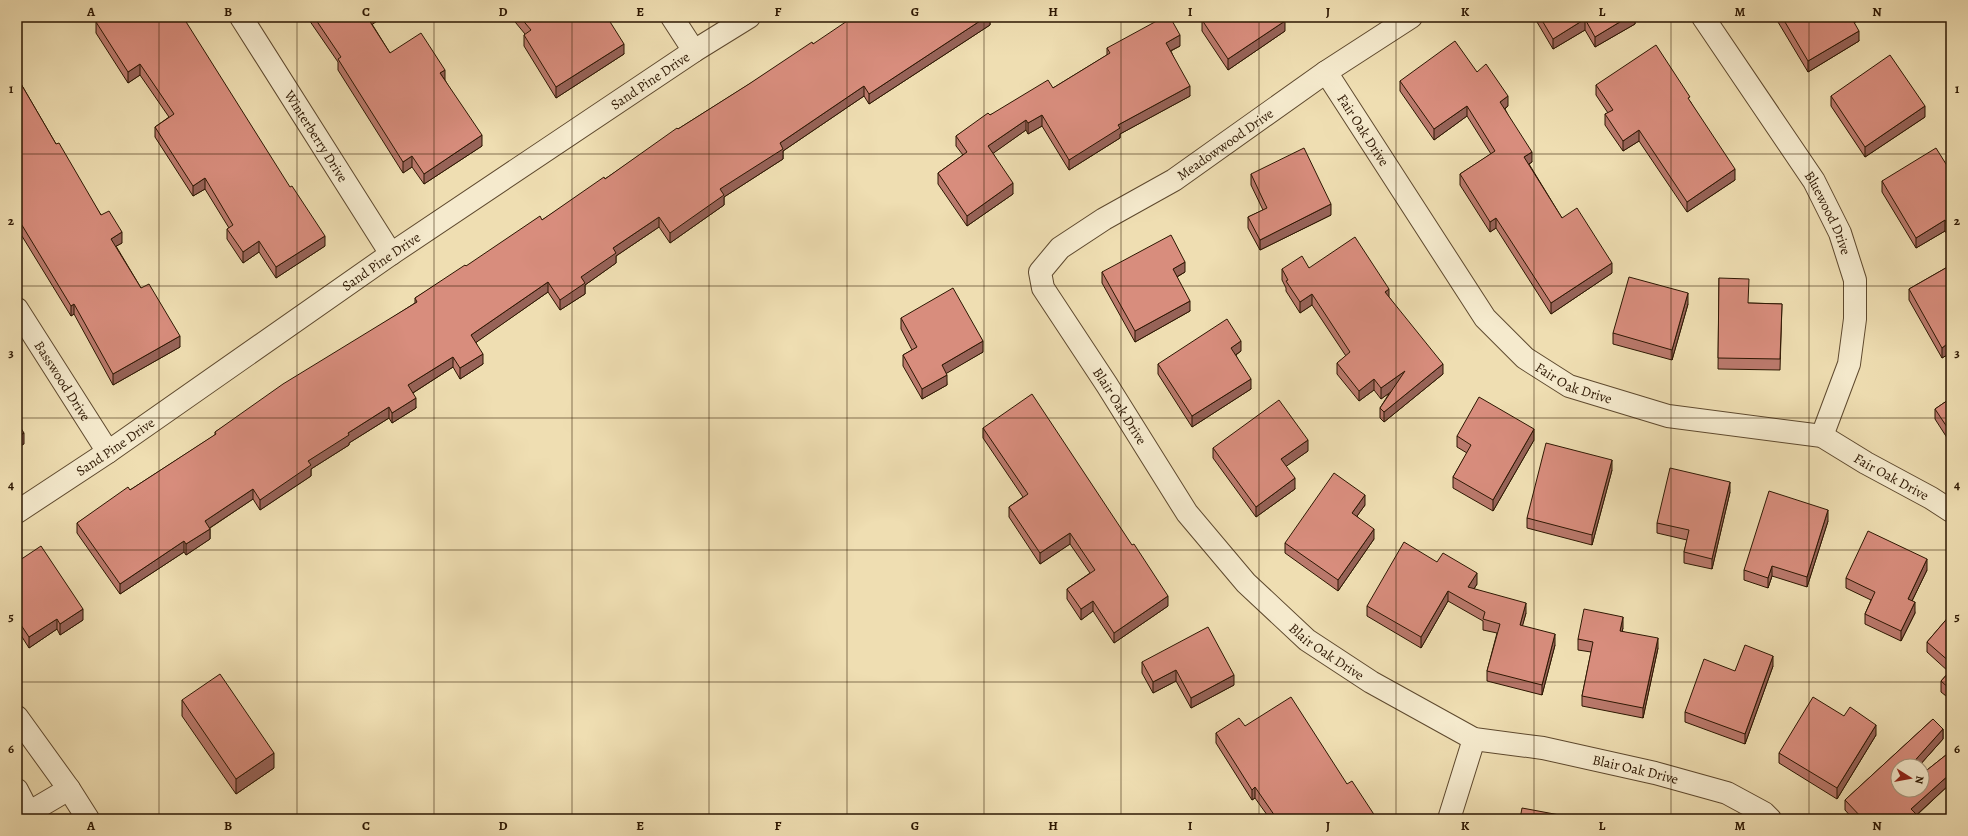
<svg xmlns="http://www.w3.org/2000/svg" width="1968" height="836" font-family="Alegreya,serif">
<rect width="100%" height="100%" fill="#efdeb2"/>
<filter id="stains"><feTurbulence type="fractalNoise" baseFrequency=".005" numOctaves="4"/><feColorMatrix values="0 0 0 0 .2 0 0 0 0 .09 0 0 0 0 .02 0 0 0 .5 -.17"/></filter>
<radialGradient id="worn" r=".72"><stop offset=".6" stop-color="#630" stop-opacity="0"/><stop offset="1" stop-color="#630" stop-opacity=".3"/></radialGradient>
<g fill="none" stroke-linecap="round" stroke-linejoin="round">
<g stroke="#5e492e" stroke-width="24">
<g id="minor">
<path id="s1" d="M241 17 391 254"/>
<polyline points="672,17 694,51"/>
<path id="s2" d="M1411 17 1326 72 1174 180 1104 219 1060 248 1040 272 1043 288 1107 385 1187 513 1246 583 1307 640 1371 682 1474 739 1543 748 1655 773 1727 793 1764 813 1770 819"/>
<path id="s3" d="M1703 17 1814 181 1840 233 1855 280V319L1849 364 1822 436"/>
<path id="s4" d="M1326 72 1485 318 1525 358 1569 386 1668 416 1822 436 1866 463 1931 498 1951 511"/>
<path id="s5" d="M17 309 108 452"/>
<path id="s6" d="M17 512 108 452 391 254 694 51 749 17"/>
<polyline points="17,717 69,789 88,819"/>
<polyline points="17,790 32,819"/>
<polyline points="18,819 69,789"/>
<polyline points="1449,819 1474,739"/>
</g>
</g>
<use href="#minor" stroke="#f5eacd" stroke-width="22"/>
</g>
<g fill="#ba796c" stroke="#2d1702">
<polygon points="104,17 325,246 276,278 259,252 243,263 227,239 227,229 229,228 205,189 193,196 155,137 155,127 169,117 140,75 128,83 96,33 96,22"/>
<polygon points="307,17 383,17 372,24 390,53 445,80 482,146 424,184 412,167 403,173 338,70 338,62"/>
<polygon points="511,17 607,17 624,54 556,98 524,46 524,35 525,34"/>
<polygon points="990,17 990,25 869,104 864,96 783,151 783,159 724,197 724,205 670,243 659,227 616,256 616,263 585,285 585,294 560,310 548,292 476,342 483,364 460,379 453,367 413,393 416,408 392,423 389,418 349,443 349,445 311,469 311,476 260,510 253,499 210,528 210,539 186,555 184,552 120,594 77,533 77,523 130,490 215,435 215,432 415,303 415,298 542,220 605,179 678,129 813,44"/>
<polygon points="1534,17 1635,17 1635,24 1595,47 1585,30 1553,49"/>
<polygon points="1775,17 1864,17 1854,23 1859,41 1808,72"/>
<polygon points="1202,20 1285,31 1228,70 1202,31"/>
<polygon points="1180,46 1171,51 1190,96 1120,134 1120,138 1069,170 1042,126 1028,134 1026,130 993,153 1013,194 967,226 938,184 938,173 963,155 956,146 956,136 990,115 1053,88 1107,55 1107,48"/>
<polygon points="1477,72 1508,106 1505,109 1532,162 1529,164 1562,218 1612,273 1551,314 1496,228 1490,232 1460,185 1460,174 1491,154 1467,116 1434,140 1400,91 1400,81"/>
<polygon points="17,77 56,144 101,215 122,243 116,246 141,288 180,347 113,385 74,314 71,316 17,228"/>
<polygon points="1596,85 1690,101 1735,180 1687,212 1639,141 1623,151 1605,125 1605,114 1608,113 1596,95"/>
<polygon points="1831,96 1925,117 1865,157 1831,106"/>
<polygon points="1951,172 1951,241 1945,231 1916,248 1882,192 1882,181"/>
<polygon points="1251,174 1331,215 1260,250 1248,228 1248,217 1263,210 1251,185"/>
<polygon points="1951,265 1951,360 1947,355 1942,358 1909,300 1909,289"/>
<polygon points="1309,268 1389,297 1443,374 1384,422 1380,418 1380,408 1390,392 1381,399 1374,390 1359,401 1337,374 1337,363 1346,356 1312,305 1300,313 1286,291 1286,288 1282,280 1282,269"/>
<polygon points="1102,272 1185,272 1177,277 1190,311 1135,342 1102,283"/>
<polygon points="1719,278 1748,303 1782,304 1780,370 1718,369"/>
<polygon points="1688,304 1672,360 1613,344 1613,333"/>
<polygon points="901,318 983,352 946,373 947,385 922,399 903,366 903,355 912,350 901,329"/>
<polygon points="1241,351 1236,355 1251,389 1192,427 1158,374 1158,364"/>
<polygon points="1951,398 1951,444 1935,419 1935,409"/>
<polygon points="983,428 1168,606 1114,643 1093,611 1081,620 1067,599 1067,589 1090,573 1070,544 1040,564 1009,517 1009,507 1023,497 983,438"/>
<polygon points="1457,436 1534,440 1493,511 1453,488 1453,477 1467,453 1457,447"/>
<polygon points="1213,448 1308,451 1286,466 1295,489 1256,517 1213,458"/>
<polygon points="1612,470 1592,545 1527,528 1527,518"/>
<polygon points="1730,492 1712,569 1684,563 1684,552 1687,540 1657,533 1657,523"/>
<polygon points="1365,505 1357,516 1374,539 1338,591 1285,553 1285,543"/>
<polygon points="1828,521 1807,587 1772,576 1768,588 1744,580 1744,570"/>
<polygon points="17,562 83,620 60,635 57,629 29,648 17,629"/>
<polygon points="1437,562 1477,584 1474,589 1526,613 1522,626 1555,645 1542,695 1487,681 1487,671 1497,633 1483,630 1483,621 1448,601 1421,648 1367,616 1367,606"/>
<polygon points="1927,570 1912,601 1915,613 1901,641 1865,624 1865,614 1871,600 1846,588 1846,578"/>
<polygon points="1951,614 1951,700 1941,692 1941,681 1949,672 1927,652 1927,642"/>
<polygon points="1623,628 1622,631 1658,648 1643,718 1582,706 1582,696 1591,652 1578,650 1578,639"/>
<polygon points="1142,662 1234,685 1191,708 1176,681 1153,693 1142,673"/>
<polygon points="1773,666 1745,744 1685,722 1685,712 1735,671"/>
<polygon points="182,700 274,768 236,794 182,716"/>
<polygon points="1933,719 1943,729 1943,739 1919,766 1898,766 1898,790 1922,790 1922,774 1951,751 1951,783 1917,815 1921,819 1853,819 1845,810 1845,800"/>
<polygon points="1245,726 1347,784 1377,819 1270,819 1255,798 1252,800 1216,743 1216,733"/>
<polygon points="1876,735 1837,799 1779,763 1779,753"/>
</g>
<g fill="#976358" stroke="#2d1702">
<polygon points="367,17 383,17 367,28"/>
<polygon points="986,17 990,17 990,25 869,104 869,94"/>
<polygon points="1628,17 1635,17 1635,24 1595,47 1595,37"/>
<polygon points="1849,17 1864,17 1849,25"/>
<polygon points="1585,19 1585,30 1553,49 1553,39"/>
<polygon points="1285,21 1285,31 1228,70 1228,59"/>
<polygon points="1859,31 1859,41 1808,72 1808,61"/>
<polygon points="1180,35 1180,46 1166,53 1166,43"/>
<polygon points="624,44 624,54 556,98 556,87"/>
<polygon points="140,64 140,75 128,83 128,72"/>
<polygon points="445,70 445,80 440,73"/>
<polygon points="864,86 864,96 783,151 783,159 724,197 724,205 670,243 670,233 720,189 780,143"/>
<polygon points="1190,86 1190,96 1120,134 1120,138 1069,170 1069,160 1118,125"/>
<polygon points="1508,96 1508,106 1500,112 1500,102"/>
<polygon points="1467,106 1467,116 1434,140 1434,129"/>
<polygon points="1925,106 1925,117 1865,157 1865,147"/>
<polygon points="1042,115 1042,126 1028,134 1028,123"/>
<polygon points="1026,120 1026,130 988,157 988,146"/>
<polygon points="1639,130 1639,141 1623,151 1623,141"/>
<polygon points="482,135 482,146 424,184 424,174"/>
<polygon points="1532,152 1532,162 1524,167 1524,157"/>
<polygon points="412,156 412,167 403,173 403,162"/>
<polygon points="1735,169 1735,180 1687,212 1687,202"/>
<polygon points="205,178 205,189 193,196 193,186"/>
<polygon points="1013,183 1013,194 967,226 967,216"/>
<polygon points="1331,204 1331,215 1260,250 1260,240"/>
<polygon points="659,217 659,227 616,256 616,263 585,285 585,294 560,310 560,300 581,277 613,248"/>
<polygon points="1496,218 1496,228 1490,232 1490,222"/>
<polygon points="1945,220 1945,231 1916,248 1916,238"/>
<polygon points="122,232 122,243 111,249 111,239"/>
<polygon points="325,236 325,246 276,278 276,267"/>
<polygon points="259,241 259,252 243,263 243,252"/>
<polygon points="1185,262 1185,272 1173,279 1173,269"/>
<polygon points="1612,263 1612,273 1551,314 1551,303"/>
<polygon points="548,282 548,292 471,346 471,335"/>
<polygon points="1389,289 1389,300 1385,292"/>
<polygon points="1688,293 1688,304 1672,360 1672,350"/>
<polygon points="1312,294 1312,305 1300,313 1300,302"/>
<polygon points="1190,301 1190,311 1135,342 1135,331"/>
<polygon points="74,304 74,314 71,316 71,306"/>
<polygon points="180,336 180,347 113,385 113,374"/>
<polygon points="983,341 983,352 942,376 942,365"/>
<polygon points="1241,341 1241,351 1231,358 1231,348"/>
<polygon points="1947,344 1947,355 1942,358 1942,348"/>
<polygon points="483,354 483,364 460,379 460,368"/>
<polygon points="453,357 453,367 408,396 408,385"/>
<polygon points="1443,364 1443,374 1384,422 1384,412"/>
<polygon points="1405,371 1405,382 1381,399 1381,388"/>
<polygon points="947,375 947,385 922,399 922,389"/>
<polygon points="1251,379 1251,389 1192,427 1192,416"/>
<polygon points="1374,379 1374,390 1359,401 1359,391"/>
<polygon points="416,398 416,408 392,423 392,413"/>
<polygon points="389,407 389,418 349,443 349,445 311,469 311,476 260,510 260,500 308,461 348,433"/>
<polygon points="1534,429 1534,440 1493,511 1493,500"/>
<polygon points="24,433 24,444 17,448 17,437"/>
<polygon points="1308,440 1308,451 1281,470 1281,459"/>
<polygon points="1612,460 1612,470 1592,545 1592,535"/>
<polygon points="1295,478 1295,489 1256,517 1256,507"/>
<polygon points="1730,482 1730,492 1712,569 1712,559"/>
<polygon points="253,489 253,499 205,531 205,521"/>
<polygon points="1365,495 1365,505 1352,523 1352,513"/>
<polygon points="1828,510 1828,521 1807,587 1807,577"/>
<polygon points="210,529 210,539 186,555 186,544"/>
<polygon points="1374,529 1374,539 1338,591 1338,580"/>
<polygon points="1070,533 1070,544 1040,564 1040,553"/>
<polygon points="184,541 184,552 120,594 120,584"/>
<polygon points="1927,559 1927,570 1908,609 1908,599"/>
<polygon points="1772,566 1772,576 1768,588 1768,578"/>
<polygon points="1477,573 1477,584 1468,598 1468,587"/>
<polygon points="1448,591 1448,601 1421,648 1421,637"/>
<polygon points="1168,596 1168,606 1114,643 1114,633"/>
<polygon points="1093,601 1093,611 1081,620 1081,609"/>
<polygon points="1915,602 1915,613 1901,641 1901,631"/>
<polygon points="1526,603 1526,613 1520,635 1520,625"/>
<polygon points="83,609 83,620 60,635 60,624"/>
<polygon points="1623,617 1623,628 1620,641 1620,631"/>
<polygon points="57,619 57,629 29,648 29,637"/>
<polygon points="1555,634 1555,645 1542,695 1542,685"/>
<polygon points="1658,638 1658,648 1643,718 1643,708"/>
<polygon points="1773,656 1773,666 1745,744 1745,734"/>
<polygon points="1176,670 1176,681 1153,693 1153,682"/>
<polygon points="1234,675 1234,685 1191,708 1191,698"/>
<polygon points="1876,725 1876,735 1837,799 1837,788"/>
<polygon points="1943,729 1943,739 1919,766 1910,766"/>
<polygon points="274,753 274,768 236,794 236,779"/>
<polygon points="1951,773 1951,783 1912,819 1911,809"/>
<polygon points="1255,787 1255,798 1252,800 1252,790"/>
</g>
<g fill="#d88d7d" stroke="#2d1702">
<polygon points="104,17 183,17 290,187 292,186 325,236 276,267 259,241 243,252 227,229 233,225 205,178 193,186 155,127 174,114 140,64 128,72 96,22"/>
<polygon points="314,17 367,17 390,53 421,33 445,70 440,73 482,135 424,174 412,156 403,162 338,59 341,57"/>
<polygon points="520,17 607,17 624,44 556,87 524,35 531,30"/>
<polygon points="853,17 986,17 869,94 864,86 780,143 783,149 720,189 724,195 670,233 659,217 613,248 616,253 581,277 585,283 560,300 548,282 471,335 483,354 460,368 453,357 408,385 416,398 392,413 389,407 348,433 349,435 308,461 311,465 260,500 253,489 205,521 210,529 186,544 184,541 120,584 77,523 128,487 130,490 216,434 215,432 283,384 417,302 415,298 465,265 466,266 540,216 542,220 604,177 605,179 677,128 678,129 749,84 812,42 813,44"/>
<polygon points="1164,17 1170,17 1180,35 1166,43 1190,86 1118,125 1120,128 1069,160 1042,115 1028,123 1026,120 988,146 1013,183 967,216 938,173 967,152 956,136 988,113 990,115 1048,80 1053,88 1110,53 1107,48"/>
<polygon points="1207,17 1283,17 1285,21 1228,59 1202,20"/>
<polygon points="1540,17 1628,17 1595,37 1585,19 1553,39"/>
<polygon points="1782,17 1851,17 1859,31 1808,61"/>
<polygon points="1455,41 1477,72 1486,64 1508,96 1500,102 1532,152 1524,157 1562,218 1577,208 1612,263 1551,303 1496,218 1490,222 1460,174 1495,151 1467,106 1434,129 1400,81"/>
<polygon points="1656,45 1690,97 1688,98 1735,169 1687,202 1639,130 1623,141 1605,114 1613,110 1596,85"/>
<polygon points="1890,55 1925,106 1865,147 1831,96"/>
<polygon points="17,77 56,144 59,143 101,215 109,211 122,232 111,239 141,288 149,284 180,336 113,374 74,304 71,306 17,217"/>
<polygon points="1304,148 1331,204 1260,240 1248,217 1267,208 1251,174"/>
<polygon points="1936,148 1951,172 1951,231 1945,220 1916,238 1882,181"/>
<polygon points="1171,235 1185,262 1173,269 1190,301 1135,331 1102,272"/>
<polygon points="1355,237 1389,289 1385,292 1443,364 1384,412 1380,408 1405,371 1381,388 1374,379 1359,391 1337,363 1350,352 1312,294 1300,302 1286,281 1288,280 1282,269 1302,256 1309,268"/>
<polygon points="1951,265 1951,350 1947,344 1942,348 1909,289"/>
<polygon points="1629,277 1688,293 1672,350 1613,333"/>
<polygon points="1719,278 1749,279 1748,303 1782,304 1780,359 1718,358"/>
<polygon points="953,288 983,341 942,365 947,375 922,389 903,355 917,347 901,318"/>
<polygon points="1227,319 1241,341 1231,348 1251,379 1192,416 1158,364"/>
<polygon points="1032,394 1132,545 1134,544 1168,596 1114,633 1093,601 1081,609 1067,589 1095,570 1070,533 1040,553 1009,507 1028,494 983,428"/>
<polygon points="1479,397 1534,429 1493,500 1453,477 1471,445 1457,436"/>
<polygon points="1951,398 1951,433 1935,409"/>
<polygon points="1279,400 1308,440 1281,459 1295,478 1256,507 1213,448"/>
<polygon points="17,422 24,433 17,437"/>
<polygon points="1546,443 1612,460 1592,535 1527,518"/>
<polygon points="1670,468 1730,482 1712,559 1684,552 1689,530 1657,523"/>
<polygon points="1334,473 1365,495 1352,513 1374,529 1338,580 1285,543"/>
<polygon points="1769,491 1828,510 1807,577 1772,566 1768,578 1744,570"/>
<polygon points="1868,531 1927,559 1908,599 1915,602 1901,631 1865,614 1875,592 1846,578"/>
<polygon points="1404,542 1437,562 1443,553 1477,573 1468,587 1526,603 1520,625 1555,634 1542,685 1487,671 1500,624 1483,619 1485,612 1448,591 1421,637 1367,606"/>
<polygon points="41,546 83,609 60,624 57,619 29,637 17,619 17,562"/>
<polygon points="1584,609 1623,617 1620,631 1658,638 1643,708 1582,696 1593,642 1578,639"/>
<polygon points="1951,614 1951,663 1927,642"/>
<polygon points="1208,627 1234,675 1191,698 1176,670 1153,682 1142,662"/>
<polygon points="1745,645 1773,656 1745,734 1685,712 1704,659 1735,671"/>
<polygon points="1951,670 1951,690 1941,681"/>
<polygon points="220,674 274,753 236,779 182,700"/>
<polygon points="1291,697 1347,784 1352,781 1377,819 1277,819 1255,787 1252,790 1216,733 1239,718 1245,726"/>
<polygon points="1813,697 1844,716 1850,707 1876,725 1837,788 1779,753"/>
<polygon points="1933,719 1943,729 1910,766 1898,766 1898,790 1922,790 1922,774 1951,751 1951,773 1911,809 1921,819 1863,819 1845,800"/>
<polygon points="1522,808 1581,819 1520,819"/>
</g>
<path fill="none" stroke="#2d1702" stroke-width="1" stroke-opacity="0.55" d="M159 17V819M297 17V819M434 17V819M572 17V819M709 17V819M847 17V819M984 17V819M1121 17V819M1259 17V819M1396 17V819M1534 17V819M1671 17V819M1809 17V819M17 154H1951M17 286H1951M17 418H1951M17 550H1951M17 682H1951"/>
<g text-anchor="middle" stroke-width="3" stroke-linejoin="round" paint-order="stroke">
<g font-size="14" fill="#2d1702" stroke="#f5eacd">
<text dy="5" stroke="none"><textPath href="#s6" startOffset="766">Sand Pine Drive</textPath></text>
<text dy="5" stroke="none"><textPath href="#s4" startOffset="69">Fair Oak Drive</textPath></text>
<text dy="5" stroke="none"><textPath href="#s1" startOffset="141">Winterberry Drive</textPath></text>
<text transform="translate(1225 144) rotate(-35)" y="5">Meadowwood Drive</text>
<text dy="5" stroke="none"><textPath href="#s3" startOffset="233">Bluewood Drive</textPath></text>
<text dy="5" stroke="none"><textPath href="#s6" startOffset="442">Sand Pine Drive</textPath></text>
<text dy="5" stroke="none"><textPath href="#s5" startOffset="85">Basswood Drive</textPath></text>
<text dy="5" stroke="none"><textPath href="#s4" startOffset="405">Fair Oak Drive</textPath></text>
<text dy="5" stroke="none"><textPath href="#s2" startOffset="609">Blair Oak Drive</textPath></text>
<text dy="5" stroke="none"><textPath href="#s6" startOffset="118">Sand Pine Drive</textPath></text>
<text dy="5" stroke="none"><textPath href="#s4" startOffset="741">Fair Oak Drive</textPath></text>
<text dy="5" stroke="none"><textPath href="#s2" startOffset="933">Blair Oak Drive</textPath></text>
<text dy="5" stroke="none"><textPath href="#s2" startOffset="1269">Blair Oak Drive</textPath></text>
</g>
</g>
<rect width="1968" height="836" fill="none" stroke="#efdeb2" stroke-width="44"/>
<g transform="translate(1910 778) rotate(101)"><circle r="19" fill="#f5eacd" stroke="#a5967c"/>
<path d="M0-3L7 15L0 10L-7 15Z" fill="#8f2418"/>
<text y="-6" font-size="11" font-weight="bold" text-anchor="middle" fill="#2d1702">N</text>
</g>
<rect x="22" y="22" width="1924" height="792" fill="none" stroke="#2d1702" stroke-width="1.5"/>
<g font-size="13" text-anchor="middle" font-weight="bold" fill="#2d1702">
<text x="91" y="16">A</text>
<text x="228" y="16">B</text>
<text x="366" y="16">C</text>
<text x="503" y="16">D</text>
<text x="640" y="16">E</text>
<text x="778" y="16">F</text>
<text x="915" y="16">G</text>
<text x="1053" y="16">H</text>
<text x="1190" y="16">I</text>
<text x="1328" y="16">J</text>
<text x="1465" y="16">K</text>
<text x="1602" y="16">L</text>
<text x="1740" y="16">M</text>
<text x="1877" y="16">N</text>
<text x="11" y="93">1</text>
<text x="1957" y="93">1</text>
<text x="11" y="225">2</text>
<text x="1957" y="225">2</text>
<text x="11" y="357">3</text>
<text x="1957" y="357">3</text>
<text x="11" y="489">4</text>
<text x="1957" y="489">4</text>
<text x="11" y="621">5</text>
<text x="1957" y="621">5</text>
<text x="11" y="753">6</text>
<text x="1957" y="753">6</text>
<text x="91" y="830">A</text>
<text x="228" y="830">B</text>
<text x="366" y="830">C</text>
<text x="503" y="830">D</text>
<text x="640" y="830">E</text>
<text x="778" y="830">F</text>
<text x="915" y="830">G</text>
<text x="1053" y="830">H</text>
<text x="1190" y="830">I</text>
<text x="1328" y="830">J</text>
<text x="1465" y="830">K</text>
<text x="1602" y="830">L</text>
<text x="1740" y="830">M</text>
<text x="1877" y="830">N</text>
</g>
<rect width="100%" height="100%" filter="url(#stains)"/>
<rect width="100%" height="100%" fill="url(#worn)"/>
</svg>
